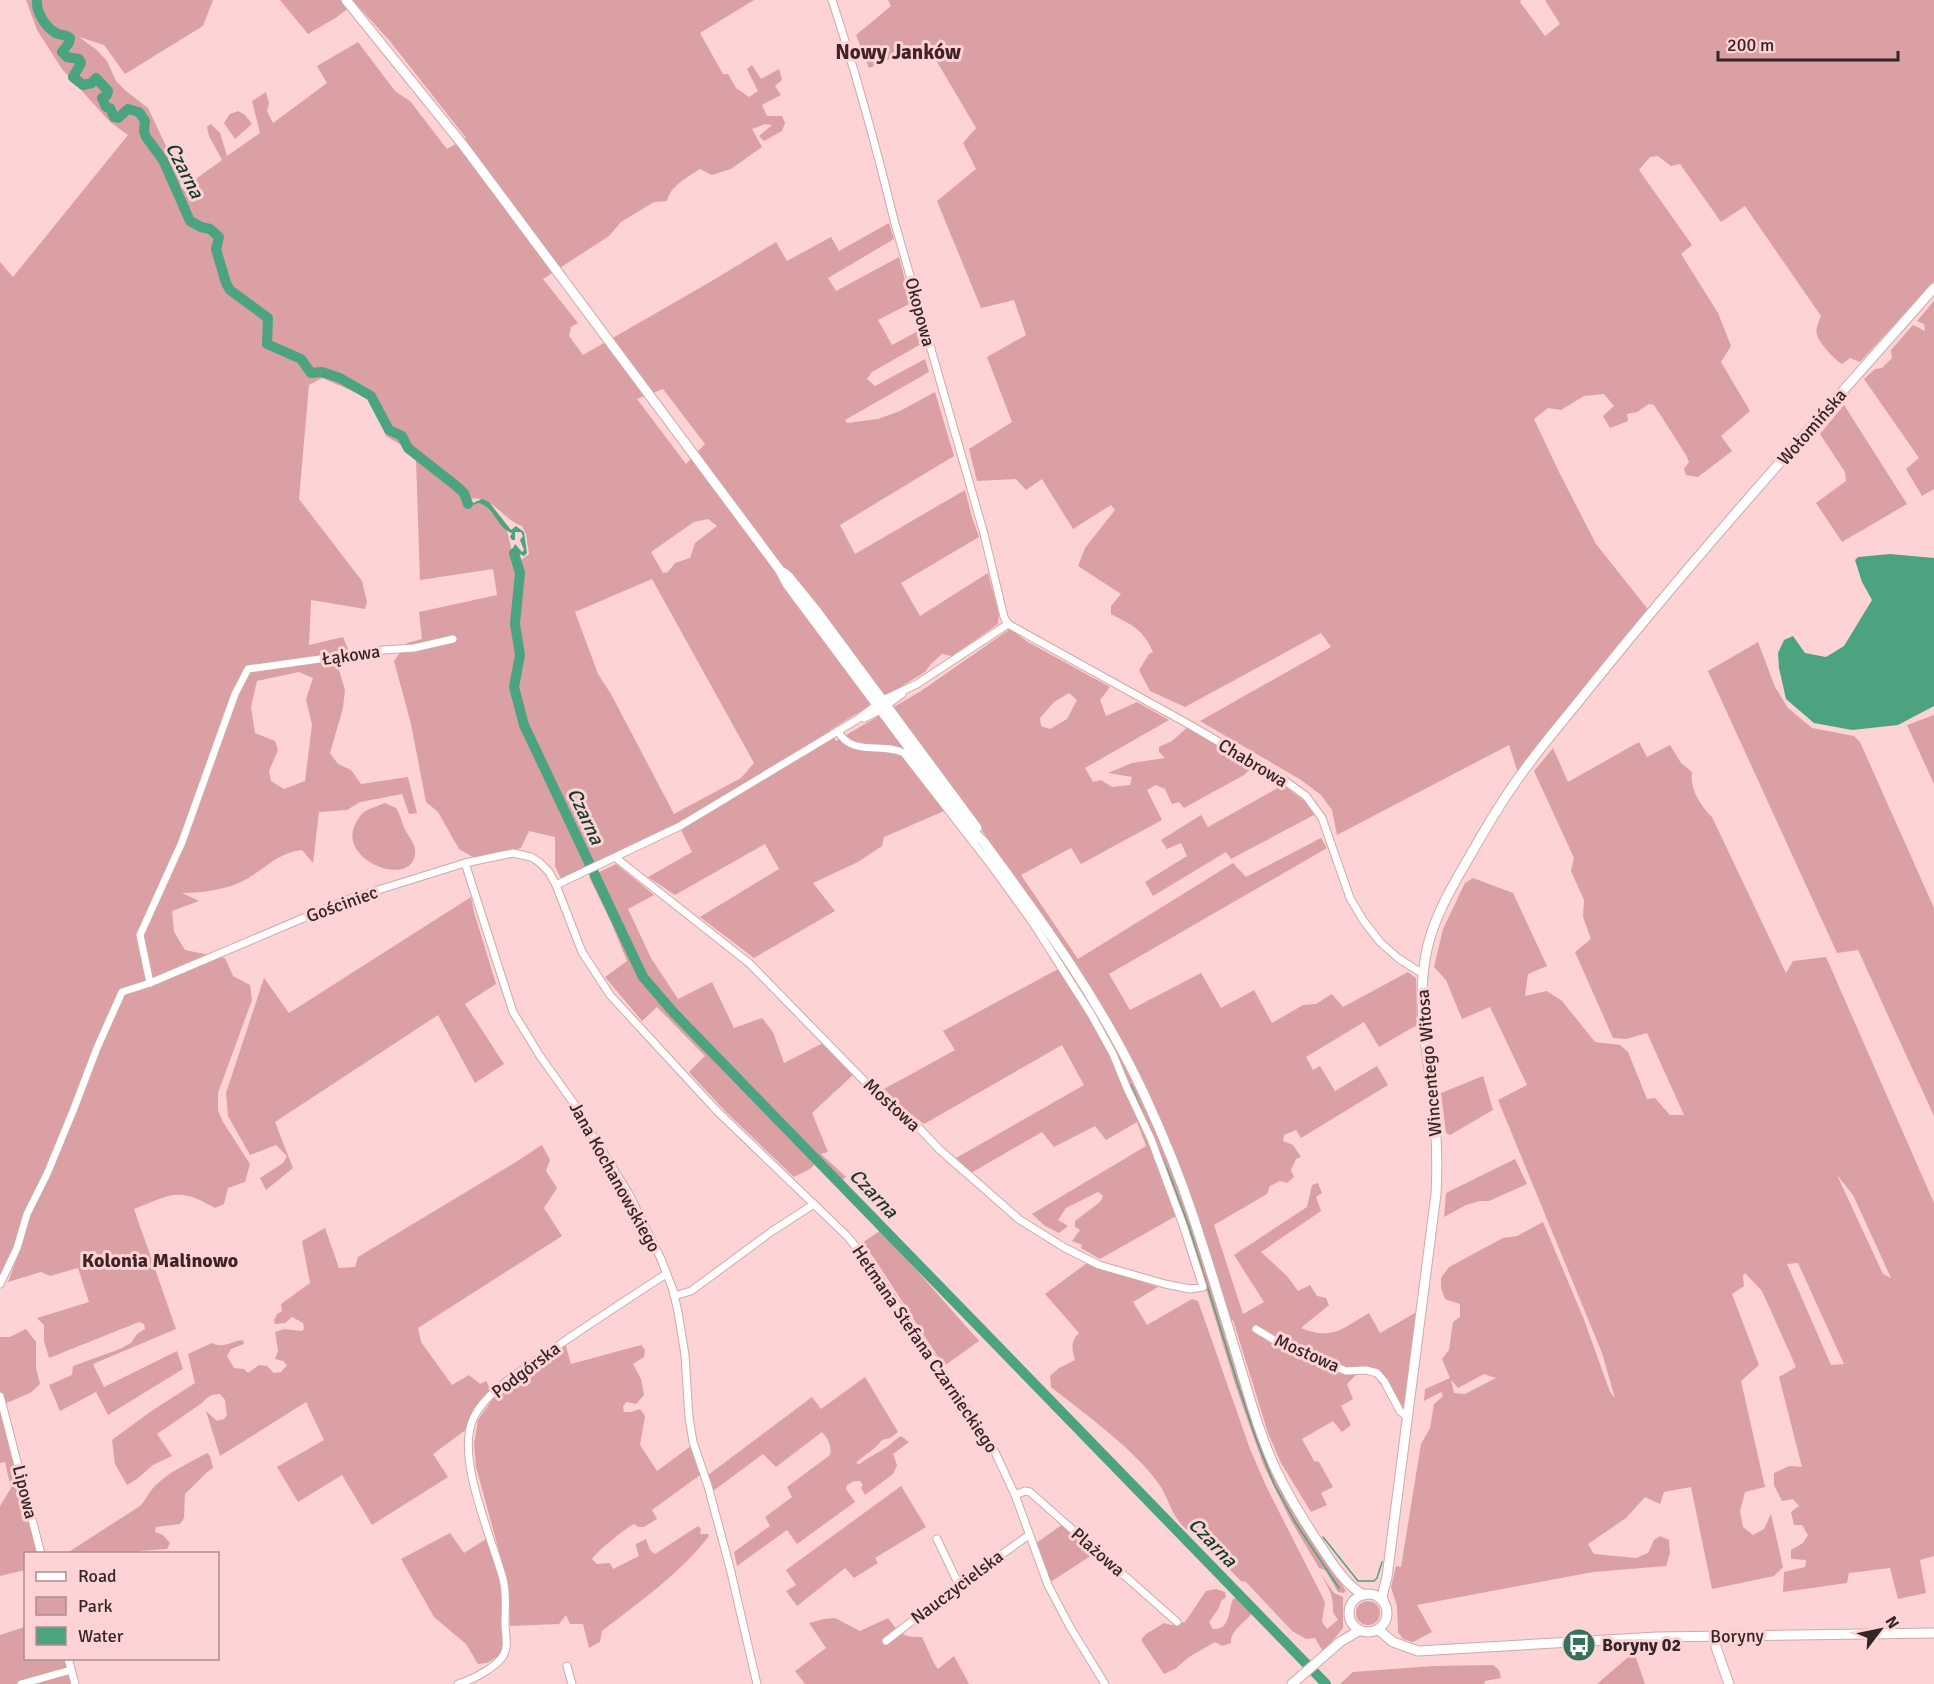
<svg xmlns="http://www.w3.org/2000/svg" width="1934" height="1684" font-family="Signika,sans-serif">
<rect width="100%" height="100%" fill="#fdd3d5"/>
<g fill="#dba0a3" fill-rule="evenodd">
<path d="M26 0H213L203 26 125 74 104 45 79 37 97 50 107 61 116 81 126 91 148 108 175 165 182 189 222 160 209 136 207 127 211 124 220 133 227 156 260 133 252 101 266 92 269 103 267 111 273 123 327 83 317 66 358 42 395 91 410 101 447 149 466 138 389 40 355 3 337 17 308 34 280 0H754L700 33 723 74H728L736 88 749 97 758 91 747 69 752 65 761 79 779 69 782 80 775 86 781 95 762 105 767 116H782L785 123 782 131 764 141 759 136 772 125 765 124 752 129 762 147 731 169 712 175 700 169C688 177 670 186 667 201L654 202 621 222 609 236 543 279 578 323 571 327 569 336 583 355 710 282 776 242 787 261 831 237 839 251 889 223 894 239 828 278 836 291 899 257 911 303 878 320 892 345 918 331 923 343 872 372 867 379 875 386 925 359 929 372 845 420 847 423 878 419 900 411 935 392 954 456 840 525 855 554 965 490 972 517 979 537 901 583 920 616 988 573 999 614 998 624 952 656 942 654 931 664 925 672 830 730 836 741 921 691 1010 629 1028 642 1110 687 1100 700 1106 716 1137 702 1169 720 1085 768 1093 782 1101 780 1112 787 1130 785 1132 777 1108 773 1132 763 1165 758 1159 752V747L1172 741 1190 725 1256 764 1244 775 1184 808 1179 802 1172 804 1165 789 1156 785 1147 790 1162 820 1081 864 1071 848 1021 875 1078 959 1233 863 1246 877 1321 838 1327 848 1109 974 1130 1010 1201 973 1221 1008 1254 990 1272 1023 1303 1005 1316 1004 1332 994 1343 1007 1408 972 1416 978 1417 1025 1379 1047 1364 1022 1306 1057 1313 1070 1320 1066 1335 1091 1377 1066 1388 1085 1301 1138 1296 1130 1284 1135 1283 1141 1293 1145 1301 1157 1296 1159 1291 1170 1294 1177 1287 1183 1280 1181 1270 1186 1267 1194 1214 1225 1243 1314 1264 1302 1234 1255 1307 1207 1312 1185 1318 1183 1322 1193 1316 1197 1321 1211 1261 1252 1287 1276 1298 1291 1310 1285 1317 1296 1326 1298 1329 1305 1301 1328C1332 1341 1343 1328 1369 1313L1380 1333 1422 1309 1407 1417 1393 1392 1379 1383 1376 1375 1363 1368 1347 1384 1353 1399 1341 1406 1351 1425 1342 1432 1333 1421 1302 1439 1314 1461 1319 1462 1333 1487 1321 1493 1327 1505 1311 1512 1281 1463 1268 1433 1233 1320 1229 1321 1206 1244 1175 1156 1129 1057 1100 1004 1075 962 951 787 940 793C1022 896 1102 1002 1154 1124 1182 1189 1203 1257 1223 1325 1238 1376 1251 1428 1274 1476 1294 1517 1321 1553 1346 1591L1343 1593 1338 1592 1325 1570 1319 1568 1290 1519 1263 1464 1236 1387 1197 1259H1191L1176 1216 1100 1259 1081 1248 1082 1245 1072 1241 1080 1230 1075 1227V1221L1100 1202 1103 1196 1098 1192 1066 1208 1058 1220 1068 1226 1059 1233 1045 1226 1032 1214 1146 1146 1137 1122 1106 1140 1095 1126 1054 1147 1042 1132 971 1173 956 1158 1084 1085 1062 1045 924 1124 908 1112 884 1089 955 1050 943 1031 1060 968 1003 886 944 811 884 837 882 846 858 862 813 883 835 911 754 958 700 917 779 869 765 844 675 895 648 877 692 852 681 830 698 819 695 814 659 835 561 879 555 866V837L529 831 521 848 478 860 459 849 438 812 426 802 411 724 394 661 407 643 422 639 419 612 497 595 493 569 420 580 416 460 401 445 386 436 371 399 322 378 309 385 299 499 362 581 367 602 365 609 311 600 309 645 343 637 352 659 338 667 345 690 343 708 330 753 338 764 351 770 361 784 408 777 417 813 409 814 402 794 360 802 347 810 319 812 313 863 302 850C277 852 261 873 239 883 222 890 200 893 182 893L199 901 172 911 174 932 185 950 225 958 233 976 250 985 252 1000 218 1093V1110L223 1122 250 1164 245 1182 228 1188 224 1204 215 1208C177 1186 171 1195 134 1209L176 1329 93 1364 104 1387 177 1351 183 1369 108 1415 96 1392 60 1411 49 1385 72 1375 73 1366 120 1349 131 1343 137 1334 145 1329 144 1324 139 1322 49 1358 44 1341V1325L37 1318 89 1302 78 1268 50 1276 41 1272 8 1282 21 1247 17 1249 0 1286V262L13 277 128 135 110 122 62 69 37 30ZM663 389 705 444 686 464 637 399ZM468 491 469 499C493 495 502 519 522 526L526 534 529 554 521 560 512 551 507 531 485 505 479 503 468 507 464 501V493ZM708 519 717 526 695 543 690 558 675 563 668 572 663 573 651 552 694 522ZM652 579 754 763 741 778 674 814 611 694 598 674 575 612ZM299 672 313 678 306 699 312 725 305 781 284 789 271 781 269 771 278 750 275 741 255 733 251 707 257 681ZM1069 693 1077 700 1067 719 1050 729 1041 726 1040 718 1054 702Z"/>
<path d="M888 0H1521L1520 2 1545 36 1560 24 1545 0H1934V281L1860 362 1850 358 1842 364C1835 360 1819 343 1817 335 1815 329 1819 321 1821 316L1745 206 1721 222 1680 164 1671 166 1658 156 1650 157 1639 170 1692 245 1681 254 1718 313 1731 346 1721 362 1750 411 1721 436 1732 451 1698 477 1686 475 1684 469 1689 462 1686 455 1654 405 1649 404 1637 412 1627 414 1628 421 1610 428 1603 416 1614 406 1604 394 1584 396 1561 410 1548 408 1534 419 1560 474 1596 544 1654 617 1587 699 1518 773 1509 745 1337 835 1332 810 1321 795 1301 780 1200 721 1331 647 1321 633 1185 707 1150 691 1139 670 1149 654 1153 652C1142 628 1133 626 1111 614V606L1121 594 1078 566 1085 548 1115 510 1111 505 1073 529 1042 479 1026 490 1016 479 977 481 969 449 1012 422 987 357 1026 335 1014 300 981 308 937 201 976 169 963 143 976 128 926 43 869 68 856 35 891 6Z"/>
<polygon points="238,111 245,115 252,124 235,139 224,123 230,114"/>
<polygon points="1934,301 1934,489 1922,496 1906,469 1919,458 1864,379 1875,369 1882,368 1892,358 1891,350 1913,325 1925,331 1924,324 1917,321"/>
<polygon points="1844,405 1907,504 1842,542 1816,503 1846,481 1845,472 1820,434"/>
<polygon points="1758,642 1775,687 1788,708 1812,728 1854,736 1860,742 1934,908 1934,1116 1858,950 1837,953 1708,671"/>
<polygon points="1934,715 1934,784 1907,725"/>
<path d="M1639 742 1647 757 1670 745 1681 763 1692 772C1689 788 1701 806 1712 817L1786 973 1793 961 1826 957 1934 1203V1556L1920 1560 1926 1593 1898 1599 1890 1568 1849 1573 1847 1583 1783 1592 1784 1572 1805 1567 1806 1560 1791 1559V1550L1803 1543 1808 1535 1802 1525H1794L1791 1512 1799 1506 1793 1499 1782 1501 1774 1485V1473L1789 1466 1802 1467 1779 1377 1796 1367 1762 1291 1745 1273 1743 1276 1744 1286 1732 1294 1759 1365 1741 1381 1765 1487 1745 1492 1740 1511 1743 1527 1753 1535 1764 1529 1771 1514 1783 1567 1774 1576 1712 1589 1691 1487 1664 1492 1660 1504 1645 1497 1626 1518 1588 1544 1594 1554 1636 1558 1648 1553 1654 1540 1660 1536 1669 1540 1670 1553 1666 1566 1593 1572 1417 1605 1432 1632 1413 1642 1403 1639 1398 1632 1397 1606 1391 1587 1396 1566 1401 1567 1421 1444 1430 1428 1434 1404 1443 1396 1441 1392 1424 1401 1425 1389 1450 1378 1442 1359 1449 1350 1453 1322 1460 1317V1304L1445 1299 1441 1288V1278L1449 1267 1503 1238 1517 1236 1543 1222 1583 1317 1610 1392 1615 1398 1602 1353 1498 1100 1527 1085 1490 1007 1462 1019 1446 980 1434 967 1443 929 1465 883 1473 878 1513 893 1547 966 1528 974 1525 996 1547 991 1562 1001 1595 1042 1620 1045 1628 1052 1647 1099 1655 1098 1670 1115H1684L1647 1033 1626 1039 1613 1038 1575 952 1591 939 1583 917 1584 900 1571 871 1574 858 1534 771 1553 748 1568 782ZM1837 1175 1853 1195 1891 1278 1883 1274ZM1798 1263 1844 1364 1831 1365 1787 1264ZM1484 1374 1496 1378 1465 1394 1454 1393 1451 1380 1458 1388Z"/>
<polygon points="1283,785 1307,803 1314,815 1231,859 1226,852 1153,896 1145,882 1187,856 1181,843 1167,849 1161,840 1201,815 1208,827"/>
<path d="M385 803 396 808C400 814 401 819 403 825 406 834 414 841 415 850 417 890 340 863 354 827 356 822 359 816 364 812 370 808 378 806 385 803Z"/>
<polygon points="616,864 654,895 628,909 651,958 678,999 712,982 734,1028 762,1018 773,1032 784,1063 825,1042 834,1051 841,1064 854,1074 812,1113 828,1152 821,1154 846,1177 839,1182 712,1050 710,1053 816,1163 810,1169 794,1177 726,1112 689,1072 705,1056 657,1007 642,1021 605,977 627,961 611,922 589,877"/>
<polygon points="471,897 474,912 496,984 465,1004 504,1064 475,1083 438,1015 275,1122 293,1168 266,1190 260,1178 283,1163 287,1156 276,1145 250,1155 228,1116 226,1093 264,978 289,1013"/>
<polygon points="1483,1076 1493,1110 1450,1135 1446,1133 1441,1093"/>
<path d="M542 1145 550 1160 546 1171 557 1188 544 1208 562 1236 418 1328 421 1342 452 1385 469 1375 480 1384 486 1381 492 1392 471 1426 433 1454 448 1477 372 1525 342 1475 298 1502 277 1467 324 1440 306 1402 220 1456 206 1411 217 1421 224 1419 227 1415 225 1400 220 1394C212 1394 207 1397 202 1403L157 1434 172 1456 153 1465 137 1479 127 1485 115 1464 112 1440 150 1412 195 1383 188 1354 212 1343C224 1349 231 1341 243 1340L244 1344 231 1349 227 1356 234 1368 244 1369 248 1373 259 1365 267 1366 274 1373 281 1372 287 1365 283 1361 275 1359 278 1351 275 1332 284 1329 302 1331 304 1329 303 1323 292 1317 285 1323 275 1324 274 1320 277 1314 282 1311 281 1304 310 1283 302 1241 325 1228 339 1268 355 1267 358 1257 511 1165Z"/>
<polygon points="1515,1159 1527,1184 1489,1201 1480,1201 1466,1205 1444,1217 1446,1193"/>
<polygon points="881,1230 979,1341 944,1366 874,1258 862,1243"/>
<path d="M1087 1263 1158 1287 1133 1302 1147 1325 1192 1299 1198 1301 1250 1449 1267 1488 1325 1602 1322 1622 1327 1629 1338 1620 1333 1612C1334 1595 1328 1587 1320 1573L1334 1593 1343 1597V1628L1330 1644 1322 1650 1315 1638 1306 1639 1292 1631 1246 1582 1241 1581 1192 1532C1175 1526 1169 1500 1161 1487 1138 1452 1085 1414 1051 1387L1050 1376 1059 1368 1075 1360C1072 1350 1070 1341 1079 1333L1045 1294Z"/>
<polygon points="26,1329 36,1342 36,1368 40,1384 30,1393 2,1405 38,1553 26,1554 25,1570 0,1576 0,1506 11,1488 5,1462 0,1463 0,1337 10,1337"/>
<path d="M565 1343 571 1364 641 1345 645 1350 644 1357 633 1364 641 1379 644 1395 636 1404 627 1402 623 1406 624 1412H631L640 1409 645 1416 640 1445 657 1471 691 1446 700 1475 652 1510 657 1519 644 1527H638L634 1524C627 1527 595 1553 592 1559L597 1564 610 1563 613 1569 639 1556 636 1547V1544L646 1539 650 1550 655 1554 698 1526 701 1529 700 1534H708L709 1536C680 1574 639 1602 602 1631L600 1642 589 1648 583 1624H570L566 1615 559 1624 510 1626 508 1584 476 1467 474 1444 478 1420 496 1394Z"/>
<path d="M865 1377 898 1432 890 1438 882 1440C876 1449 864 1455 856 1463L860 1464C868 1457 877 1454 885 1448 891 1445 895 1439 901 1436L909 1442 893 1454 897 1465 893 1474 865 1495 861 1488 863 1485 860 1481H854L847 1485 846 1489 855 1502 797 1544 787 1530 737 1566 734 1552 770 1526 765 1517 792 1497 787 1487 830 1455C832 1445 828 1439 822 1432L776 1467 763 1454 713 1491 708 1475 812 1397 821 1409Z"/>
<path d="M207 1453 210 1456 213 1468 207 1472 185 1494 184 1518 180 1524 156 1527 155 1532 163 1535 170 1543 167 1549 138 1551V1554L67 1553 140 1506C146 1500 148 1493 154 1487 168 1472 189 1463 207 1453Z"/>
<polygon points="901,1486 926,1527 875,1558 878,1563 854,1578 845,1568 797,1606 786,1591 796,1585 786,1570"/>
<polygon points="1063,1524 1095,1553 1049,1583 1035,1544"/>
<polygon points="450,1533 464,1553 486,1539 504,1584 503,1653 487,1663 478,1664 466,1644 434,1617 401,1559"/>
<path d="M1216 1589 1225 1592 1226 1597 1221 1601 1219 1608 1209 1622 1213 1629C1231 1630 1228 1610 1233 1599L1239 1597 1253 1612C1246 1622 1230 1630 1231 1643L1222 1646 1215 1642 1189 1657 1175 1669 1164 1674 1141 1640 1146 1634 1164 1623 1171 1625 1185 1622 1206 1591Z"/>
<circle cx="1368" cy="1613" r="12"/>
<path d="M835 1618 860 1631 888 1618C898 1632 903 1638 922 1637 926 1645 934 1665 938 1669L954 1656 969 1684H805L795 1671 826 1648 809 1623 824 1619Z"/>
<polygon points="25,1627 26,1658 66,1659 73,1684 0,1684 0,1635"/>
<polygon points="1634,1652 1645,1684 1597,1684"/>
<polygon points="1493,1665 1499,1670 1501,1678 1485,1681 1484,1684 1340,1684 1353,1672 1433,1666"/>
</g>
<g fill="#4ba47f">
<path d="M464 493 469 502 473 503 482 499 489 502 511 530 516 526 524 532 527 553 524 556 517 553V566L511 552 515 544 522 552 524 550 520 540 523 536 521 532H515V540H512L510 537 512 533C497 528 494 507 479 503L468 507 464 501Z"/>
<polygon points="1890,554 1934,558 1934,706 1898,725 1852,730 1814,723 1786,699 1779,668 1778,653 1784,640 1793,636 1805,653 1826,657 1844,646 1872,600 1862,582 1855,560 1858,557"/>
</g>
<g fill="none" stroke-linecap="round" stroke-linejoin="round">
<g stroke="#4ba47f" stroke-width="1.5">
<polyline points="1131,1085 1170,1176 1189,1227 1237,1382 1255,1436 1274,1484 1295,1522 1339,1588"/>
<polyline points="1323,1537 1358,1581 1374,1581 1377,1578 1382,1562"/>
</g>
<g stroke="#4ba47f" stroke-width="10">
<path d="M37 0C36 12 45 27 56 33 62 36 65 34 70 38L69 43 62 52 67 57 79 59 81 63 73 77 83 85 92 83 96 78 108 91 107 95 102 98 106 107 110 108 114 117 118 118 128 109 139 112 145 121 144 131 146 137 163 160 190 221 201 227 210 229 219 237 216 249 226 283 230 290 268 318 267 344 301 359 311 373 322 372 340 378 371 396 389 430 402 436 408 448 455 485 464 493 468 504"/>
<polyline points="514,553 520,573 515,624 520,655 514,687 524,725 643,977 674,1013 1326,1684"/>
</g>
<g stroke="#d1a9aa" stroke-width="9">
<g id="street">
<path d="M832 0C856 73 876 146 894 220L984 534 1004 617 1008 624"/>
<polyline points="1008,624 1190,725 1284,780 1306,796 1322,818 1350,898 1363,920 1380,942 1398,958 1423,974"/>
<polyline points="864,718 880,710 902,694"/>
<path d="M616 858 749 963 879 1096 920 1129 940 1150 1020 1220 1065 1248 1099 1265 1165 1284 1190 1289 1203 1287 1183 1225 1151 1139 1126 1086 1113 1054 1091 1014 1033 923 991 865 904 753C883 742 851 757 838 731"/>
<polyline points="465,863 513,1012 540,1056 575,1105 583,1120 629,1194 661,1259 673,1290 678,1312 685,1355 689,1417 693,1442 708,1486 730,1568 757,1684"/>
<polyline points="556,885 680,826 858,719 883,700 917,684 1008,624"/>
<polyline points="150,983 140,935 182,842 235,694 248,669 384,650 414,648 453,639"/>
<polyline points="0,1284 17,1248 27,1214 47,1174 73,1111 97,1048 122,992 150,983 346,900 465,863 513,853 531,857 539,862 549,872 556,885 582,952 610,995 718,1112 847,1236 869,1263 995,1452 1015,1495 1048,1585 1070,1627 1105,1684"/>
<polyline points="674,1296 691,1291 771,1232 814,1204"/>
<polyline points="1256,1329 1279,1343 1346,1371 1366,1370 1377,1373 1384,1381 1400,1411 1407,1417"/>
<polyline points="0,1396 41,1554"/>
<polyline points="1015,1495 1025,1491 1030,1492 1177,1622"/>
<polyline points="937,1539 959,1585"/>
<polyline points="886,1641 959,1585 1029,1535"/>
<polyline points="68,1658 75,1684"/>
<polyline points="567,1666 572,1684"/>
<polyline points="21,1684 71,1670"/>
<path d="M458 1684C472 1680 495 1668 503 1656 509 1647 505 1634 505 1624 505 1609 507 1593 503 1579 492 1538 454 1455 474 1417 486 1392 516 1375 537 1360 580 1330 623 1302 666 1274"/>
</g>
</g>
<g stroke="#d1a9aa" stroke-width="11">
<g id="secondary">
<path d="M346 0 463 145 779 569 787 584 968 827 983 841C1043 922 1101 1002 1144 1094 1162 1133 1179 1174 1193 1216 1209 1264 1224 1314 1239 1363 1250 1399 1260 1436 1276 1470 1289 1497 1305 1523 1322 1548 1333 1564 1346 1586 1364 1595"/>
<polyline points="783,572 789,577 815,609 977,828"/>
<circle cx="1368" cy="1613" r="19"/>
<path d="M1384 1603 1382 1596 1387 1577 1436 1194C1438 1158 1436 1121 1431 1085 1425 1038 1416 993 1428 945 1437 909 1457 879 1475 847 1491 819 1508 791 1528 765 1544 743 1562 722 1579 701 1692 559 1814 424 1934 288"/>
<polyline points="1376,1630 1380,1631 1393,1642 1418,1651 1657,1637 1934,1633"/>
<polyline points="1715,1637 1716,1647 1729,1684"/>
<polyline points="1292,1684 1340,1642 1360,1630"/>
</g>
</g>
<use href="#street" stroke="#fff" stroke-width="7"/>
<use href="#secondary" stroke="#fff" stroke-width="9"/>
</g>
<defs>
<g id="bus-disc" transform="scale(1.725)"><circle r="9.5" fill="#387159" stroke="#fdd3d5"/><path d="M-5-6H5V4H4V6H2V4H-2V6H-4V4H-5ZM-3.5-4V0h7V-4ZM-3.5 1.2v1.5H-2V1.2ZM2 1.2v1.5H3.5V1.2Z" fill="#fff"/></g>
</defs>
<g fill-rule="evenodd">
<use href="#bus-disc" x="1579" y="1645"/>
</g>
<g text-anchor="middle" stroke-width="6" stroke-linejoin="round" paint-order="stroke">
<g font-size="18" fill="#342526" stroke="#fdd3d5">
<text transform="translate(920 312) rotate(75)" y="6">Okopowa</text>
<text transform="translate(1812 427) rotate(-49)" y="6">Wołomińska</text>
<text transform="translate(351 655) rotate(-8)" y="6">Łąkowa</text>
<text transform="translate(1253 763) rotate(31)" y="6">Chabrowa</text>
<text transform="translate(342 904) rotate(-20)" y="6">Gościniec</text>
<text transform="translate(1429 1063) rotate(-95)" y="6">Wincentego Witosa</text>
<text transform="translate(892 1105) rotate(42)" y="6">Mostowa</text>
<text transform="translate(615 1177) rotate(61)" y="6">Jana Kochanowskiego</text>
<text transform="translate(925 1349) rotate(56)" y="6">Hetmana Stefana Czarnieckiego</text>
<text transform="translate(1307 1353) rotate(24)" y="6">Mostowa</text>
<text transform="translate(526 1370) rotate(-37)" y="6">Podgórska</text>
<text transform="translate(25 1492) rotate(76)" y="6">Lipowa</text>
<text transform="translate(1098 1552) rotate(41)" y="6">Plażowa</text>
<text transform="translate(957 1587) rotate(-37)" y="6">Nauczycielska</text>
<text transform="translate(1737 1636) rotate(-1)" y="6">Boryny</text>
</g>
<g font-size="18" font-weight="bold" fill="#342526" stroke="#fdd3d5" text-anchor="start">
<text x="1602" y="1651">Boryny 02</text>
</g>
<g font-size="20" font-style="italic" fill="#123a2a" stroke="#fdd3d5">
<text transform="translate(185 170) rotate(63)" y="7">Czarna</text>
<text transform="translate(586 816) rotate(65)" y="7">Czarna</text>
<text transform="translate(874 1193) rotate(46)" y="7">Czarna</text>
<text transform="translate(1213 1542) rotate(46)" y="7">Czarna</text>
</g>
<g font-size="20" font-weight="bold" fill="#422325" stroke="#fdd3d5">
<text x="160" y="1267">Kolonia Malinowo</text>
</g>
<g font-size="21" font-weight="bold" fill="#422325" stroke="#fdd3d5">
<text x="898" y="59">Nowy Janków</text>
</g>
</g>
<rect x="24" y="1552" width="195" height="108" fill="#fdd3d5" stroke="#ad8d8f" stroke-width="1.5"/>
<rect x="36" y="1572" width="30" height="9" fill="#ffffff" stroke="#ad8d8f" stroke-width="1.5"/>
<text x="78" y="1582" font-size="18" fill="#342526">Road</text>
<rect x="36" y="1597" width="30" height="18" fill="#dba0a3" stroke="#ad8d8f" stroke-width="1.5"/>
<text x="78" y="1612" font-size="18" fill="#342526">Park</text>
<rect x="36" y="1627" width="30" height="18" fill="#4ba47f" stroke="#ad8d8f" stroke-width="1.5"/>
<text x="78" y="1642" font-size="18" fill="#342526">Water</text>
<g transform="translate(1880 1630) rotate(58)" stroke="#fdd3d5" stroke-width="4.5" paint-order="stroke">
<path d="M0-4.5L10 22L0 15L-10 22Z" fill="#342526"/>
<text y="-9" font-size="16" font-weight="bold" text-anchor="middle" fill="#342526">N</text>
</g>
<path d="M1718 51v9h180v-9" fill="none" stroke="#342526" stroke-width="3"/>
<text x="1727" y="51" font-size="18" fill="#342526" stroke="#fdd3d5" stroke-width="4.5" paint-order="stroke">200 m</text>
</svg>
